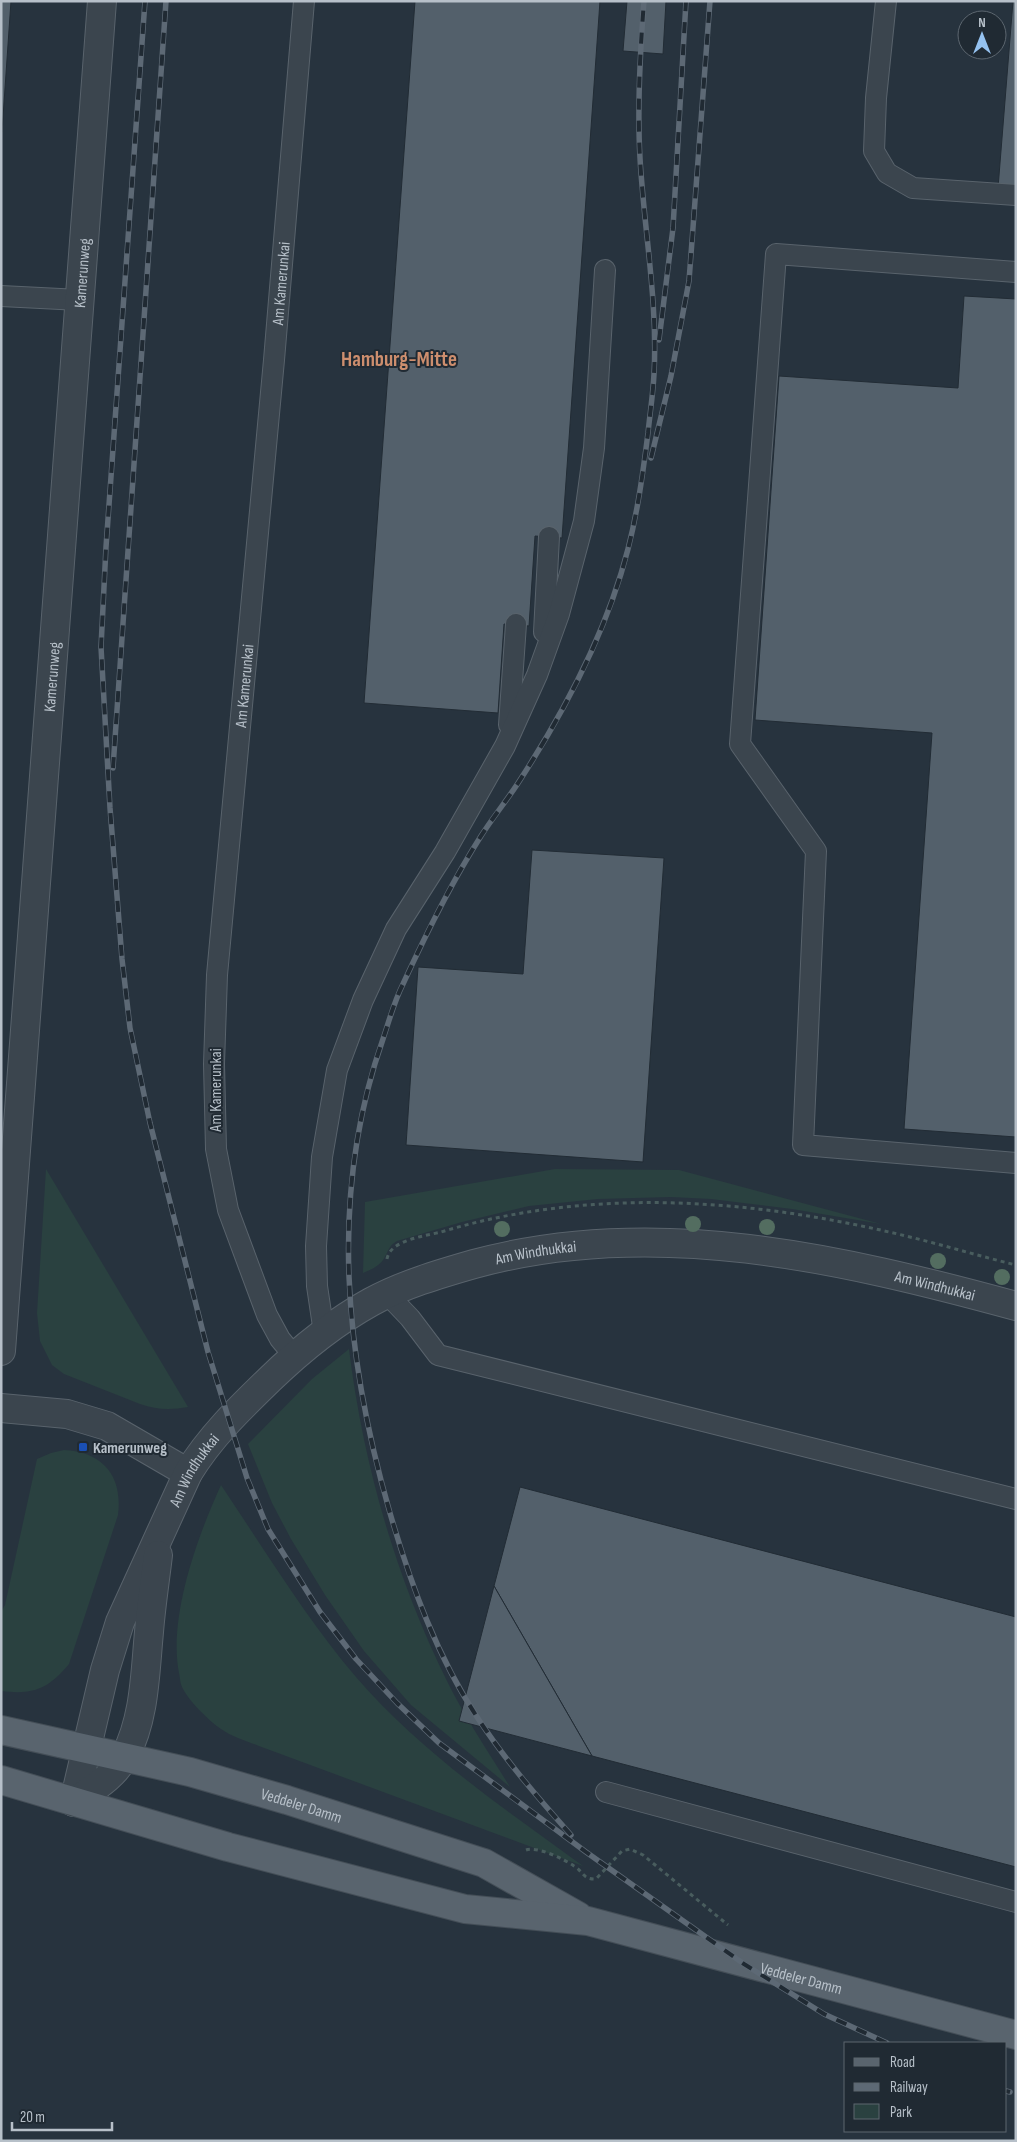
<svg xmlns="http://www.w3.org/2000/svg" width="1017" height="2142" font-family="'Sofia Sans Condensed',sans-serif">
<rect width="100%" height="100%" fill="#27333e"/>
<g fill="#2a4140">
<path d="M46 1169 188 1407C171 1410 157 1410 140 1404L64 1374 52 1365 40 1341 37 1313Z"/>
<path d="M555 1169 679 1170 881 1224 792 1209 711 1199 671 1197 598 1199 529 1206 462 1222 397 1241C388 1246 388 1253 383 1260 378 1267 370 1270 363 1273L365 1202Z"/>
<path d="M349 1349C363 1463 395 1575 446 1679 464 1716 488 1751 510 1787L411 1705 364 1651 325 1595 291 1539 272 1503 248 1444 312 1379Z"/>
<path d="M64 1450C103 1452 123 1476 118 1515L69 1664C48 1689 34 1695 1 1691V1612L5 1605 37 1459 51 1453Z"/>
<path d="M221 1485C264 1549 306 1618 356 1677 421 1752 503 1808 583 1866L259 1746C247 1741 232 1737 221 1729 209 1721 188 1700 182 1687 180 1683 180 1677 179 1673 168 1617 198 1535 221 1485Z"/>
</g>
<g fill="#53606b" stroke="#222c35">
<polygon points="1,1 11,1 2,132 1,132"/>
<polygon points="415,1 600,1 562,538 535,536 529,626 504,624 498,713 364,703"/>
<polygon points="627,1 666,1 663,54 623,51"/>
<polygon points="1013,1 1016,1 1016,189 998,188"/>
<polygon points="964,296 1016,299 1016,1137 904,1129 932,733 755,720 779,376 958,388"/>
<polygon points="532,850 664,858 643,1162 406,1145 418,967 523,974"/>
<polygon points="520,1487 1016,1617 1016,1867 592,1756 494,1586"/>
<polygon points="494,1586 592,1756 459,1721"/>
</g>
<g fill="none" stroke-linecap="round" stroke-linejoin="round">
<g stroke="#59636c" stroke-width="22">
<g id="lane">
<polyline points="886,1 876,98 874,151 887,173 913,188 1016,195"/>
<polyline points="1016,272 776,254 740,744 816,851 803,1145 1016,1163"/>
<polyline points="1,296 80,300"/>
<polyline points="544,632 549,537"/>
<polyline points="509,725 516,624"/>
<polyline points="388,1295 410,1318 438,1355 1016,1499"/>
<polyline points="324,1333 317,1286 316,1246 322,1157 337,1070 363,1000 396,929 445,852 505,746 537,675 559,614 584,521 594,448 605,270"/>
<path id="s1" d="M294 1356 280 1339 267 1315 228 1210 216 1149 214 1064 217 975 274 360 304 1"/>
<polyline points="606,1792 1016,1902"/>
</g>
</g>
<g stroke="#59636c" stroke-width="30">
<g id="street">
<path id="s2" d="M1 1351 102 1"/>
<polyline points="1,1408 67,1414 107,1426 188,1473"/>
<path id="s3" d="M74 1802 105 1670 120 1622 188 1473C210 1437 239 1409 269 1380 300 1350 333 1323 371 1302 402 1285 439 1274 474 1264 654 1215 840 1258 1016 1306"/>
<path d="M74 1802C92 1789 115 1776 125 1756 145 1718 145 1673 149 1632 151 1606 155 1581 158 1555"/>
</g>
</g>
<g stroke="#444e57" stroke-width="30">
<g id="primary">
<path id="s4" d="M1 1730 190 1772 287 1800 484 1863 578 1916"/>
<path id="s5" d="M1 1780 228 1847 465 1909 588 1921 1016 2035"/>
</g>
</g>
<g stroke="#495d5e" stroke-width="3" stroke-dasharray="4 4" stroke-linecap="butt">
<path d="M387 1259C390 1240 425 1236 441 1232 593 1186 754 1199 906 1236 943 1245 979 1256 1016 1265"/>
<path d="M526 1850C537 1846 564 1859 574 1866 583 1871 583 1880 596 1879L622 1851 630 1849 643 1855 728 1925"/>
</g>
<use href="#lane" stroke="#3b454e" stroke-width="20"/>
<use href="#street" stroke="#3b454e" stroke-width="28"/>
<use href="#primary" stroke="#59646e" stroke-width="28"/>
<g stroke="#5d6975" stroke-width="5.5">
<g id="rail">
<polyline points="145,1 106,547 101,647 110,808 122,959 130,1028 150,1123 208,1352 247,1478 268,1529 320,1612 356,1659 397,1703 439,1743 586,1852 744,1964 824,2014 887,2043"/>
<polyline points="659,340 673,228 686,1"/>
<polyline points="651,458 671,376 689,281 710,1"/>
<polyline points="113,768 166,1"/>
<path d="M571 1835C539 1799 506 1761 479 1720 437 1657 411 1585 390 1513 345 1357 328 1196 383 1039 389 1021 394 1002 403 984 426 934 451 883 481 836 493 817 508 799 520 780 566 709 607 631 628 549 638 510 643 472 648 433 650 413 653 394 654 374 658 302 644 230 640 158 637 106 640 53 644 1"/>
<polyline points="1006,2091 1010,2092"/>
</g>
</g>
<use href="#rail" stroke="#202a33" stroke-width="4" stroke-dasharray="11" stroke-linecap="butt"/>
</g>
<g fill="#536d60">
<circle cx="693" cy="1224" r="8"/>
<circle cx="767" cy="1227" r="8"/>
<circle cx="502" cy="1229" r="8"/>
<circle cx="938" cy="1261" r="8"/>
<circle cx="1002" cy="1277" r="8"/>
</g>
<rect fill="#1a4fb4" stroke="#202a33" stroke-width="2" x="78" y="1442" width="10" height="10" rx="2.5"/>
<g text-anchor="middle" stroke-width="4" stroke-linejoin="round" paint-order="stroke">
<g font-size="16" fill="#b7c0c9" stroke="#202a33">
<text dy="6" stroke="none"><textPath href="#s2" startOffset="1081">Kamerunweg</textPath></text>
<text dy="6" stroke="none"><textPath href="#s1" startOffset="1092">Am Kamerunkai</textPath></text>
<text dy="6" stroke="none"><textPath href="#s2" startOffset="676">Kamerunweg</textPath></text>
<text dy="6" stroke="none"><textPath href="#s1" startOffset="688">Am Kamerunkai</textPath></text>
<text transform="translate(215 1090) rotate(-90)" y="6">Am Kamerunkai</text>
<text dy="6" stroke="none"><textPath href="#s3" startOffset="775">Am Windhukkai</textPath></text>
<text dy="6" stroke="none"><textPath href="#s3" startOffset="1179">Am Windhukkai</textPath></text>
<text dy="6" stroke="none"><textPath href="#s3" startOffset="355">Am Windhukkai</textPath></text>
<text dy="6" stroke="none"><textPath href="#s4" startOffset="310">Veddeler Damm</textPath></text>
<text dy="6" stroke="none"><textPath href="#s5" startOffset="826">Veddeler Damm</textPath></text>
</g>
<g font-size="16" font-weight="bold" fill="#b7c0c9" stroke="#202a33" text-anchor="start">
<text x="93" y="1453">Kamerunweg</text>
</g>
<g font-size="21" font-weight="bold" fill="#cd8e6e" stroke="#202a33">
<text x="399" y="366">Hamburg-Mitte</text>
</g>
</g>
<rect width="1017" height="2142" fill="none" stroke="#b7c0c9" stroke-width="5"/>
<rect x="844" y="2042" width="162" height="90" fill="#202a33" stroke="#5c666f"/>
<rect x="854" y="2058" width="25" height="8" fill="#59646e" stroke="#5c666f"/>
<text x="890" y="2067" font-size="15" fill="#b7c0c9">Road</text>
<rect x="854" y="2083" width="25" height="8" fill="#5d6975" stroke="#5c666f"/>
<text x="890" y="2092" font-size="15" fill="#b7c0c9">Railway</text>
<rect x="854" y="2104" width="25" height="15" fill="#2a4140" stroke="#5c666f"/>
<text x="890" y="2117" font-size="15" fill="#b7c0c9">Park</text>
<g transform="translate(982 35)"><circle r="24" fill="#202a33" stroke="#5c666f"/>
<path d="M0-4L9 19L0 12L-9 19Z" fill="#95c2f0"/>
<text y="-8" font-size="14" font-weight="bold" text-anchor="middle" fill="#b7c0c9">N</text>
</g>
<path d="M12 2122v8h100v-8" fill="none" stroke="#b7c0c9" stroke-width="2.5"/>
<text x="20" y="2122" font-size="15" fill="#b7c0c9" stroke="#202a33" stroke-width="4" paint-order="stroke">20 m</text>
</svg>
